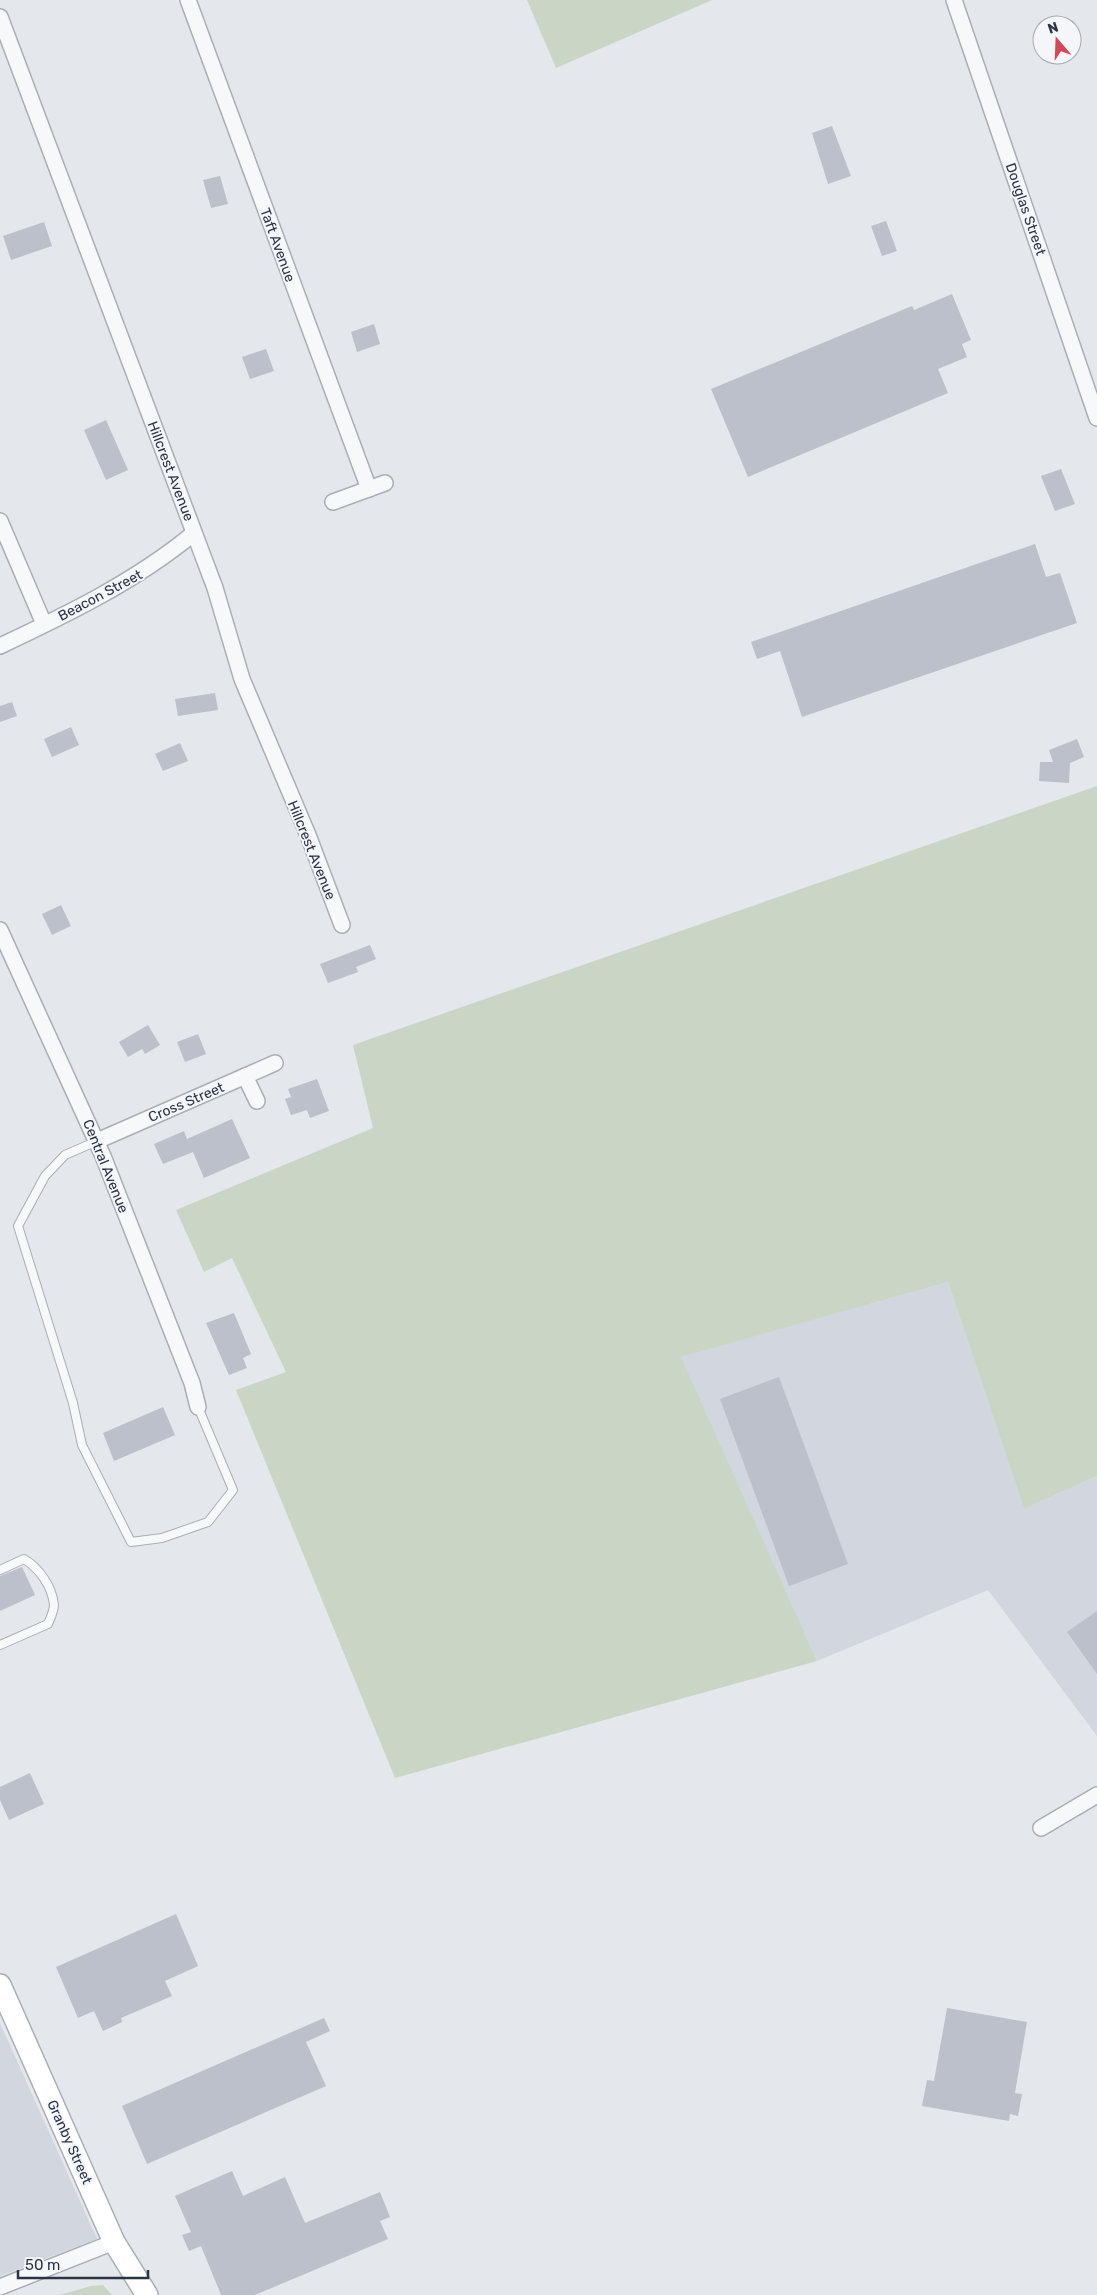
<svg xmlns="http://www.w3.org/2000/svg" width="1097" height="2295" font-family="Rubik,sans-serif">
<rect width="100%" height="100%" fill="#e4e7ec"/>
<g fill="#d2d6de">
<polygon points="948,1282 1024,1509 1097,1476 1097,1736 988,1590 817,1661 680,1357"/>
<polygon points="0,2023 97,2239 0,2276"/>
</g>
<g fill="#c9d6c5">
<polygon points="527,0 712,0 556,68"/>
<polygon points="1097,786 1097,1476 1024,1509 948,1282 681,1357 817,1661 395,1778 236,1390 286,1372 232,1258 204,1272 176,1210 373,1128 353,1045"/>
<polygon points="103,2285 112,2295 59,2295 91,2286"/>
</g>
<g fill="#bbc0ca">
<polygon points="832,126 851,176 828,184 812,133"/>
<polygon points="220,176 228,204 211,208 203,180"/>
<polygon points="886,221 897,251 882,256 871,226"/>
<polygon points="44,222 52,246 11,260 3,236"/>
<polygon points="952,294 971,340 962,344 967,357 938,369 948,393 748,477 711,389 912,306 914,310"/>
<polygon points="374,324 380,344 357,352 351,332"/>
<polygon points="266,349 274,371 250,379 242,357"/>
<polygon points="106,420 128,470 106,480 84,430"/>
<polygon points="1061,469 1075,504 1055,511 1041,476"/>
<polygon points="1035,544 1046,577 1060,573 1077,623 802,717 780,651 757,659 751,642"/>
<polygon points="215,693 218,710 178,716 175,699"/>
<polygon points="12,702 17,716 0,722 0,706"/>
<polygon points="71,727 79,745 52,757 44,739"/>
<polygon points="1077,739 1084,757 1070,763 1069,783 1039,781 1040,762 1053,762 1049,750"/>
<polygon points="180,743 188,761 163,771 155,754"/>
<polygon points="61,905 71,926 52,935 42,914"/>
<polygon points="370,945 376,959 356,967 358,972 328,983 320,964"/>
<polygon points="148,1025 160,1045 145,1054 142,1049 128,1057 119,1042"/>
<polygon points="198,1034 206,1054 185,1062 177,1042"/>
<polygon points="317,1079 329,1111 310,1118 307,1110 291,1115 285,1099 291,1097 288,1089"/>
<polygon points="232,1119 250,1158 204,1178 193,1152 163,1164 154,1144 184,1131 187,1139"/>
<polygon points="234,1313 251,1354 243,1358 247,1368 229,1375 206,1323"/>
<polygon points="779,1377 848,1564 789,1586 720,1399"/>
<polygon points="163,1407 175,1435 114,1461 103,1433"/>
<polygon points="22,1567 35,1595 0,1611 0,1576"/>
<polygon points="1097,1611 1097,1674 1067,1632"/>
<polygon points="30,1773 44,1804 9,1820 0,1800 0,1787"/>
<polygon points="176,1914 198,1966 165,1981 172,1996 121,2018 122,2022 103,2031 94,2011 78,2018 56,1967"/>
<polygon points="947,2008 1027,2022 1015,2093 1022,2094 1018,2116 1010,2114 1009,2121 922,2106 927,2080 934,2081"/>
<polygon points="324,2018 330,2031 306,2042 326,2086 147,2164 122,2106"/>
<polygon points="232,2171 243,2196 285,2177 305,2223 380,2192 390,2217 380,2221 388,2239 255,2295 221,2295 201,2246 189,2251 182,2235 191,2232 175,2196"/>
</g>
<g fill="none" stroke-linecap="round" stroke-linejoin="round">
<g stroke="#a9aeb7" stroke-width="10">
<g id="service">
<polyline points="97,1141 65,1155 45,1176 18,1226 73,1403 82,1445 131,1542 162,1538 208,1522 233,1490 198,1407"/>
<path d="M0 1570 24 1559C39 1568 52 1586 54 1605 54 1611 50 1619 48 1624L0 1645"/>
</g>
</g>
<g stroke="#a9aeb7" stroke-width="18">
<g id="minor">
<polyline points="188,0 369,489"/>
<polyline points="954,0 1097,418"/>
<polyline points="0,17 215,588 242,679 308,835 342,925"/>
<polyline points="333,502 385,483"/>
<polyline points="0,521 44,624"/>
<path d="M0 646C68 614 136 581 194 533"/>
<polyline points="0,930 103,1156 192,1383 198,1407"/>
<polyline points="245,1076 257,1101"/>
<polyline points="97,1141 275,1063"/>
<polyline points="1041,1828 1097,1795"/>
<polyline points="0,2287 114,2242"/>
</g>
</g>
<g stroke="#a9aeb7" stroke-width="24">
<polyline id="secondary" points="0,1985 114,2242 147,2295"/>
</g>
<use href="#service" stroke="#f7f8fa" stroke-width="8"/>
<use href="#minor" stroke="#f7f8fa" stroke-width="15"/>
<use href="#secondary" stroke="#fff" stroke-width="21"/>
</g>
<g text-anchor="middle" stroke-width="4" stroke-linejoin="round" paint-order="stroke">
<g font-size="14" fill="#2b3445" stroke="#f4f6f9">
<text transform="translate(1026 209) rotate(71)" y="5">Douglas Street</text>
<text transform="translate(278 245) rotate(70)" y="5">Taft Avenue</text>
<text transform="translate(171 471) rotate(69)" y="5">Hillcrest Avenue</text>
<text transform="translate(100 595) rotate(-28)" y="5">Beacon Street</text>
<text transform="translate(312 850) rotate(68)" y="5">Hillcrest Avenue</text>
<text transform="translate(186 1102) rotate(-23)" y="5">Cross Street</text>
<text transform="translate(106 1166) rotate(68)" y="5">Central Avenue</text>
<text transform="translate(70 2142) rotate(66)" y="5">Granby Street</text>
</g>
</g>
<g transform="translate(1057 40) rotate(341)"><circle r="24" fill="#f4f6f9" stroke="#a4a8b1"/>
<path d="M0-4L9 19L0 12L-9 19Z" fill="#d1495b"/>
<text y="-8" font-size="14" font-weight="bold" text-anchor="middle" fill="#2b3445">N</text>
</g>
<path d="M18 2270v8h130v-8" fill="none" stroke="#2b3445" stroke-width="2.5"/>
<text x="25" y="2270" font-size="15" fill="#2b3445" stroke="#f4f6f9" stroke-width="4" paint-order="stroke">50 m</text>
</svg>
